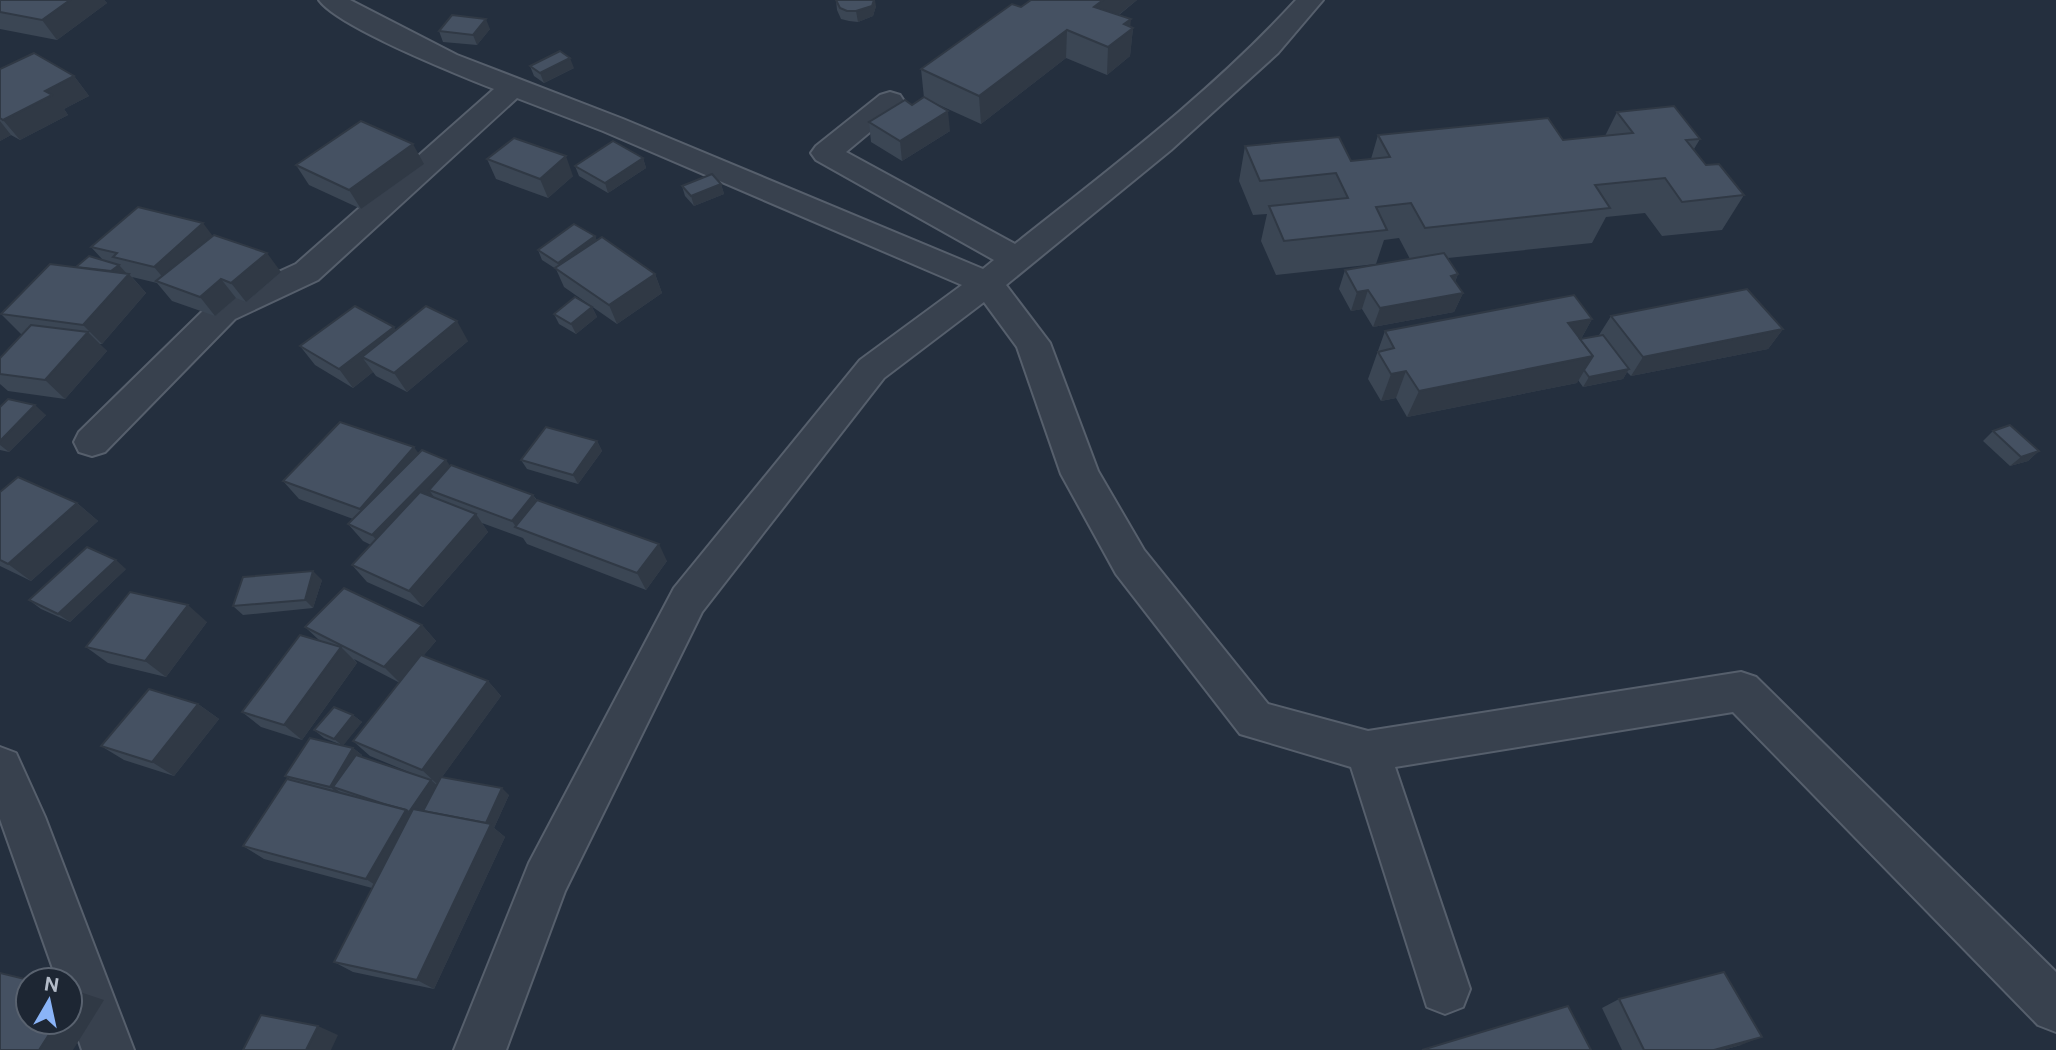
<svg xmlns="http://www.w3.org/2000/svg" width="2056" height="1050" font-family="'Public Sans',sans-serif">
<rect width="100%" height="100%" fill="#242f3e"/>
<g fill="none" stroke-linecap="round" stroke-linejoin="round">
<g stroke="#565f6c" stroke-width="4">
<g id="minor">
<path d="M319 0H350L457 55 623 119 983 269 994 260 816 160 811 153 816 146 880 95 890 92 900 95 904 101 900 107 846 152 1015 244C1112 167 1212 92 1296 0H1323L1278 53 1171 150 1006 285 1050 343 1098 471 1144 550 1268 704 1368 731 1741 672 1756 677 2056 972V1032L2038 1025 1733 712 1395 767 1470 989 1463 1007 1445 1014 1427 1007 1351 767 1240 734 1116 574 1061 474 1017 347 984 302 884 378 702 612 565 891 506 1050H454L529 863 674 588 860 360 962 285 603 131 517 98 318 280 235 319 105 452 92 456 79 452 74 442 79 432 211 303 296 264 494 89C459 75 338 27 319 0Z"/>
<polygon points="0,747 16,753 45,817 134,1050 82,1050 70,1015 70,980 57,980 0,819"/>
</g>
</g>
<use href="#minor" fill="#38414e" fill-rule="evenodd"/>
</g>
<g fill="#3b4654">
<polygon points="0,0 104,0 107,3 57,40 0,29"/>
<polygon points="836,0 876,6 873,16 858,22 849,21 841,19 837,10"/>
<polygon points="1031,0 1137,0 1119,15 1130,27 1133,28 1130,56 1107,75 1066,58 981,124 928,100 950,131 902,161 871,142 869,122 912,105 924,98 921,69"/>
<polygon points="490,29 477,45 443,42 439,31"/>
<polygon points="530,66 574,68 544,83 534,76"/>
<polygon points="0,69 74,76 89,96 64,109 68,115 20,140 11,135 0,141"/>
<polygon points="1617,112 1700,139 1694,149 1706,165 1744,195 1722,230 1662,236 1645,213 1606,217 1592,243 1448,258 1458,274 1455,282 1463,293 1454,312 1373,327 1362,309 1351,311 1339,289 1345,270 1410,259 1399,238 1384,240 1376,264 1276,275 1261,241 1267,214 1253,215 1239,181 1245,146 1351,161 1371,159 1378,135 1563,140 1605,136"/>
<polygon points="643,158 646,168 608,193 579,176 575,166"/>
<polygon points="487,159 573,176 548,198 496,179"/>
<polygon points="424,164 361,209 309,185 296,165"/>
<polygon points="721,184 724,194 694,206 685,196 682,186"/>
<polygon points="212,236 281,272 246,302 236,298 215,316 172,301 157,283 132,277 146,293 102,344 99,344 107,351 65,399 8,391 0,384 0,358 23,334 21,334 1,314 76,267 102,259 91,247"/>
<polygon points="595,236 597,241 655,274 662,293 617,324 564,287 556,269 542,260 538,250"/>
<polygon points="592,307 597,317 576,334 559,324 554,314"/>
<polygon points="1611,316 1783,329 1768,349 1631,376 1627,372 1623,379 1583,387 1578,380 1577,383 1407,417 1396,398 1381,401 1368,379 1385,331 1592,319 1581,339 1599,335"/>
<polygon points="396,330 468,341 407,392 376,376 373,372 353,388 315,365 300,346"/>
<polygon points="0,407 46,415 9,452 0,450"/>
<polygon points="1993,431 2039,451 2028,461 2010,466 1983,441"/>
<polygon points="597,441 602,451 578,484 527,469 521,460"/>
<polygon points="419,454 533,495 537,500 667,561 646,590 527,544 523,538 482,523 488,532 423,607 367,582 352,565 371,545 363,541 348,524 353,519 299,499 283,481"/>
<polygon points="0,492 77,503 98,521 31,581 0,566"/>
<polygon points="126,569 70,622 41,609 29,600"/>
<polygon points="322,580 313,608 243,615 233,606"/>
<polygon points="207,622 166,677 108,663 86,647"/>
<polygon points="422,625 436,641 423,656 488,681 501,696 442,777 509,795 494,828 505,837 434,989 353,972 334,962 372,888 264,859 243,846 291,780 285,776 339,744 324,738 314,730 353,715 362,722 343,745 353,748 362,755 361,757 416,775 370,756 353,741 400,683 354,659 357,663 302,740 261,727 242,712 319,640 305,627"/>
<polygon points="198,704 219,719 174,776 124,760 101,746"/>
<polygon points="1619,999 1741,1045 1723,1050 1622,1050 1602,1008"/>
</g>
<g fill="#303945">
<polygon points="70,0 104,0 107,3 57,40 42,20"/>
<polygon points="874,0 875,0 876,6 873,16 858,22 856,11"/>
<polygon points="1103,0 1137,0 1093,35 1094,7"/>
<polygon points="486,19 490,29 477,45 473,35"/>
<polygon points="1131,19 1130,30 1133,28 1130,56 1107,75 1108,47 1124,24"/>
<polygon points="1067,30 1066,58 981,124 979,96"/>
<polygon points="570,58 574,68 544,83 540,73"/>
<polygon points="74,76 89,96 64,109 68,115 20,140 3,120 45,91"/>
<polygon points="948,111 950,131 902,161 900,141"/>
<polygon points="0,121 11,135 0,141"/>
<polygon points="413,144 424,164 361,209 349,190"/>
<polygon points="566,156 573,176 548,198 540,179"/>
<polygon points="643,158 646,168 608,193 605,183"/>
<polygon points="721,184 724,194 694,206 691,196"/>
<polygon points="203,223 218,243 171,287 154,267"/>
<polygon points="595,236 599,246 562,273 558,263"/>
<polygon points="267,253 281,272 246,302 231,283"/>
<polygon points="119,265 128,275 103,278"/>
<polygon points="129,274 146,293 102,344 83,325"/>
<polygon points="655,274 662,293 617,324 609,305"/>
<polygon points="1458,274 1450,294 1451,276"/>
<polygon points="221,279 236,298 215,316 200,297"/>
<polygon points="1368,290 1362,309 1351,311 1357,292"/>
<polygon points="1463,293 1454,312 1373,327 1380,308"/>
<polygon points="592,307 597,317 576,334 571,324"/>
<polygon points="1592,319 1577,346 1568,323"/>
<polygon points="457,321 468,341 407,392 394,373"/>
<polygon points="394,327 407,346 362,357 373,372 353,388 339,369"/>
<polygon points="1783,329 1768,349 1631,376 1643,357"/>
<polygon points="88,332 107,351 65,399 45,380"/>
<polygon points="1593,356 1577,383 1407,417 1419,391"/>
<polygon points="1629,369 1623,379 1583,387 1589,377"/>
<polygon points="1406,371 1396,398 1381,401 1391,374"/>
<polygon points="35,405 46,415 9,452 0,445 0,441"/>
<polygon points="597,441 602,451 578,484 573,475"/>
<polygon points="414,447 427,465 374,526 360,509"/>
<polygon points="2039,451 2028,461 2010,466 2021,457"/>
<polygon points="446,460 459,478 429,490 437,501 387,552 372,535"/>
<polygon points="533,495 544,513 516,527 512,521"/>
<polygon points="77,503 98,521 31,581 8,564"/>
<polygon points="476,514 488,532 423,607 409,591"/>
<polygon points="659,544 667,561 646,590 637,573"/>
<polygon points="116,560 126,569 70,622 58,614"/>
<polygon points="313,571 322,580 313,608 305,600"/>
<polygon points="188,605 207,622 166,677 145,661"/>
<polygon points="422,625 436,641 400,683 384,667"/>
<polygon points="341,647 357,663 302,740 284,725"/>
<polygon points="488,681 501,696 437,784 422,770"/>
<polygon points="198,704 219,719 174,776 152,762"/>
<polygon points="353,715 362,722 343,746 334,739"/>
<polygon points="353,748 362,755 341,790 333,787 340,792 339,794 330,787"/>
<polygon points="431,780 439,787 383,890 366,879 406,810"/>
<polygon points="502,788 509,795 494,828 505,837 434,989 417,980"/>
<polygon points="77,991 104,1000 73,1050 39,1050 57,1022 70,1022 70,1002"/>
<polygon points="318,1026 338,1035 331,1050 306,1050"/>
<polygon points="1762,1037 1741,1045 1723,1050 1714,1050"/>
</g>
<g fill="#455162" stroke="#303945" stroke-width="2">
<polygon points="0,0 70,0 42,20 0,12"/>
<polygon points="836,0 874,0 872,6 856,11 847,11 840,8"/>
<polygon points="1031,0 1103,0 1094,7 1131,19 1124,24 1133,28 1108,47 1067,30 979,96 921,69 1012,4 1021,7"/>
<polygon points="452,15 486,19 473,35 439,31"/>
<polygon points="560,51 570,58 540,73 530,66"/>
<polygon points="34,53 74,76 45,91 52,95 3,120 0,118 0,69"/>
<polygon points="924,97 948,111 900,141 869,122 905,100 912,105"/>
<polygon points="1674,106 1700,139 1686,140 1706,165 1719,164 1744,195 1682,202 1665,178 1595,185 1610,208 1425,228 1411,203 1376,207 1387,230 1284,241 1269,206 1348,198 1336,173 1260,181 1245,146 1339,137 1351,161 1390,157 1378,135 1548,118 1563,140 1633,133 1617,112"/>
<polygon points="361,121 413,144 349,190 296,165"/>
<polygon points="514,138 566,156 540,179 487,159"/>
<polygon points="613,141 643,158 605,183 575,166"/>
<polygon points="712,174 721,184 691,196 682,186"/>
<polygon points="138,207 203,223 154,267 113,257 117,253 91,247"/>
<polygon points="574,224 595,236 558,263 538,250"/>
<polygon points="214,235 267,253 231,283 221,279 200,297 156,281"/>
<polygon points="602,237 655,274 609,305 555,268"/>
<polygon points="1444,253 1458,274 1451,276 1463,293 1380,308 1368,290 1357,292 1345,270"/>
<polygon points="89,256 119,265 111,271 76,267"/>
<polygon points="50,264 129,274 83,325 1,314"/>
<polygon points="1747,289 1783,329 1643,357 1611,316"/>
<polygon points="1574,295 1592,319 1568,323 1593,356 1419,391 1406,371 1391,374 1378,352 1394,348 1385,331"/>
<polygon points="575,297 592,307 571,324 554,314"/>
<polygon points="355,306 394,327 339,369 300,346"/>
<polygon points="426,306 457,321 394,373 362,357"/>
<polygon points="31,325 88,332 45,380 0,374 0,358"/>
<polygon points="1603,335 1629,369 1589,377 1584,370 1593,356 1580,339"/>
<polygon points="8,399 35,405 0,441 0,407"/>
<polygon points="340,422 414,447 360,509 283,481"/>
<polygon points="2010,425 2039,451 2021,457 1993,431"/>
<polygon points="546,427 597,441 573,475 521,460"/>
<polygon points="422,450 446,460 372,535 348,524"/>
<polygon points="451,465 533,495 512,521 429,490"/>
<polygon points="18,477 77,503 8,564 0,560 0,492"/>
<polygon points="420,492 476,514 409,591 352,565"/>
<polygon points="537,500 659,544 637,573 515,527"/>
<polygon points="87,547 116,560 58,614 29,600"/>
<polygon points="313,571 305,600 233,606 243,577"/>
<polygon points="344,588 422,625 384,667 305,627"/>
<polygon points="130,592 188,605 145,661 86,647"/>
<polygon points="300,635 341,647 284,725 242,712"/>
<polygon points="421,655 488,681 422,770 353,741"/>
<polygon points="149,689 198,704 152,762 101,746"/>
<polygon points="334,707 353,715 334,739 314,730"/>
<polygon points="310,738 353,748 330,787 285,776"/>
<polygon points="356,755 431,780 409,812 406,810 384,804 333,787"/>
<polygon points="441,777 502,788 486,823 423,811"/>
<polygon points="287,779 406,810 366,879 243,846"/>
<polygon points="413,809 491,824 417,980 334,962"/>
<polygon points="1724,972 1762,1037 1714,1050 1644,1050 1619,999"/>
<polygon points="0,973 29,980 28,1022 57,1022 39,1050 0,1050"/>
<polygon points="70,990 77,991 70,1002"/>
<polygon points="1568,1006 1591,1050 1422,1050"/>
<polygon points="261,1015 318,1026 306,1050 243,1050"/>
</g>
<g transform="translate(49 1001) rotate(9)"><circle r="33" fill="#1d2633" stroke="#59626f" stroke-width="2"/>
<path d="M0-5L12 26L0 18L-12 26Z" fill="#8ab4f8"/>
<text y="-10" font-size="19" font-weight="bold" text-anchor="middle" fill="#b4bcc9">N</text>
</g>
</svg>
